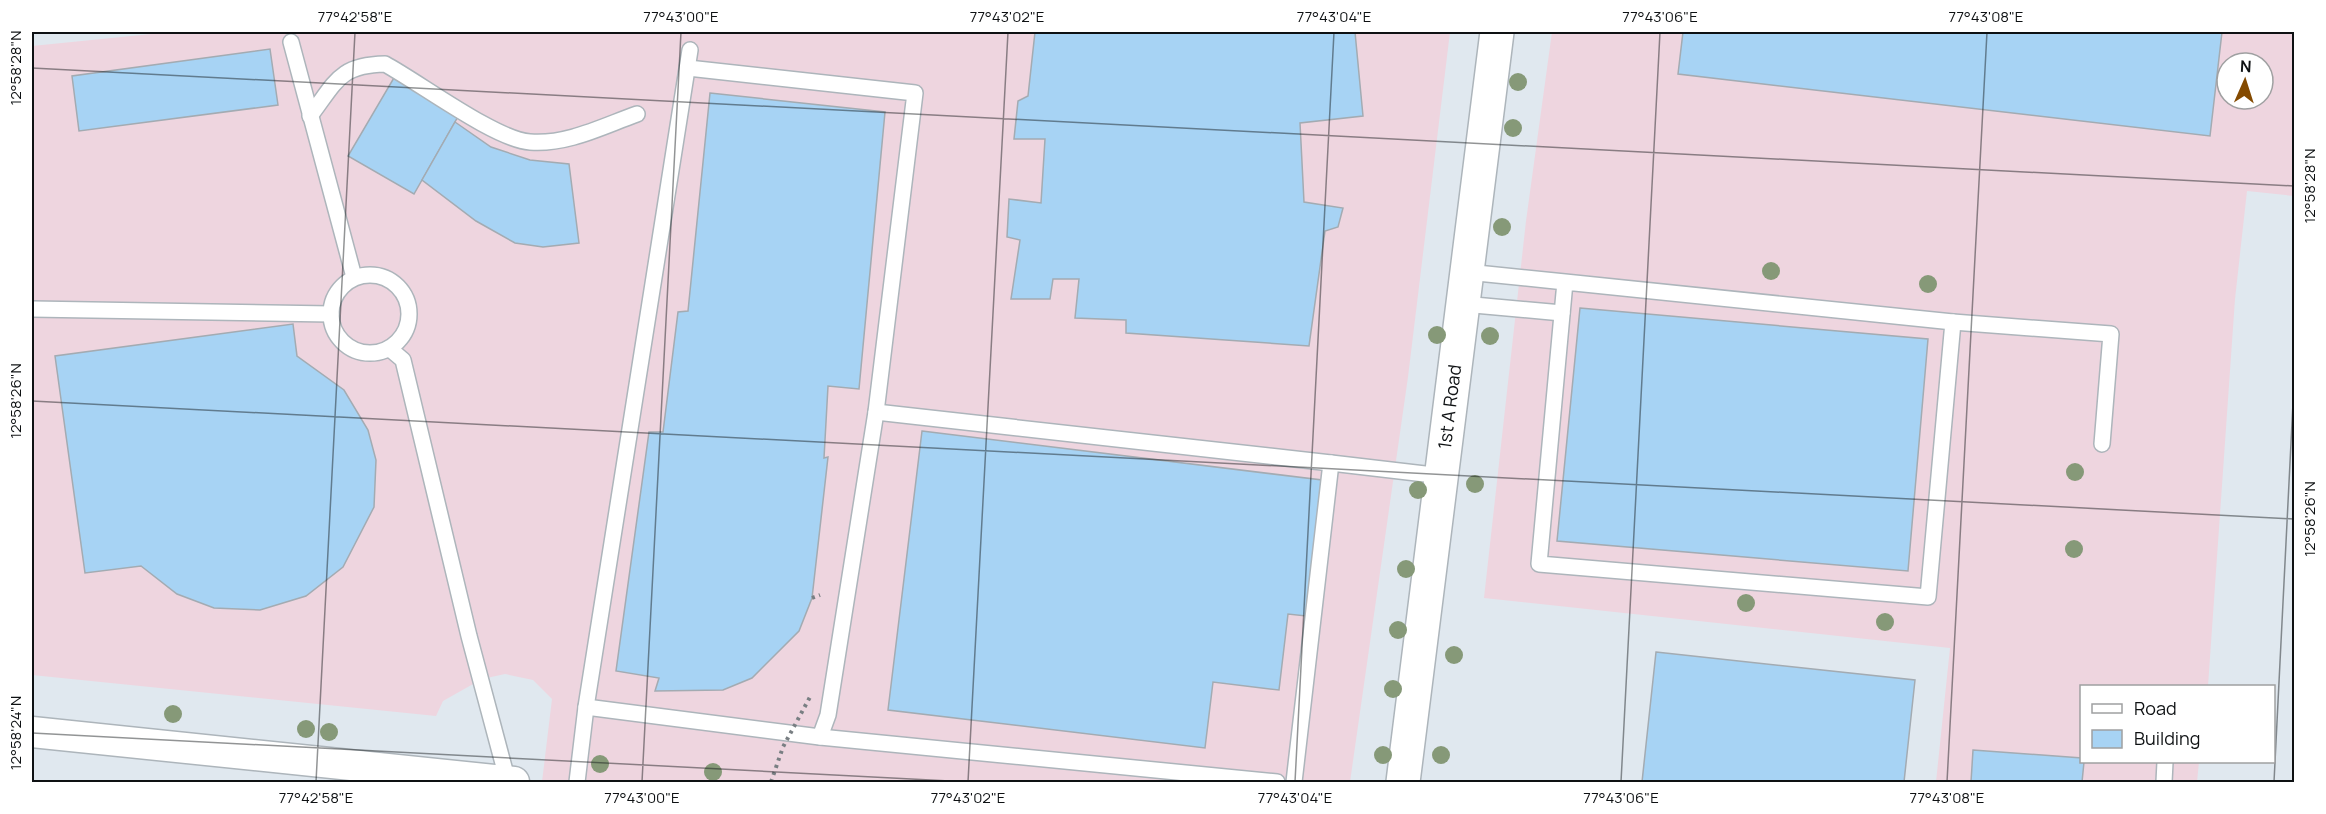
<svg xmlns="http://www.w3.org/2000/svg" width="2326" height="814" font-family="Manrope,sans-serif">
<rect width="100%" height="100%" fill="#e0e8ef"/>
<g fill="#eed5df" fill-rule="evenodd">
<polygon points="171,32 1450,32 1408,377 1350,782 542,782 552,699 533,680 505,674 482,679 443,701 436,716 32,675 32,46"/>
<path d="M1552 32H2294V196L2247 191 2235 299 2208 686H2082V762H2199L2197 782H1936L1950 648 1484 598 1526 221ZM2227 63H2263V99H2227Z"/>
</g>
<g fill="#a7d3f4" stroke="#a3abb2" stroke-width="1.5">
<polygon points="1035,32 1355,32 1363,116 1300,123 1304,202 1343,208 1338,227 1325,231 1309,346 1126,333 1126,320 1075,318 1079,279 1053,279 1050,299 1011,299 1020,240 1007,237 1009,199 1041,203 1045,139 1014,139 1018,101 1028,96"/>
<polygon points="1683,32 2222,32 2210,136 1678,74"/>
<polygon points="270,49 278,105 79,131 72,76"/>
<polygon points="395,76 460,113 414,194 348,156"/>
<polygon points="710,93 885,112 859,389 828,386 824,458 828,457 812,598 799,631 752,678 723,690 655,691 659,678 616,671 649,432 663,432 678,312 688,311"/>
<polygon points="455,122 491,147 530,160 569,164 579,243 543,247 515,243 476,221 422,180"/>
<polygon points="1580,308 1928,339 1908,571 1557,541"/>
<polygon points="293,324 297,356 344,390 368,430 376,460 374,507 343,567 306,596 260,610 214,608 177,594 141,566 85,573 55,356"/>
<polygon points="922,431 1322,480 1306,616 1288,614 1279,690 1213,682 1205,748 888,710"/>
<polygon points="1656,652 1915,680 1904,782 1642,782"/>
<polygon points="1973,750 2082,758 2084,762 2082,782 1971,782"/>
</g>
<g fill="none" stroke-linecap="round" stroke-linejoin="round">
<g stroke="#adb5bb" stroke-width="18">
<g id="service">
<polyline points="291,42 354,277"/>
<polyline points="690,50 586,707 820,737 1277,782"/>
<polyline points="688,68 915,93 876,412 828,715 820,737"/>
<path d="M310 116C336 82 339 65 385 64 420 83 496 140 530 142 567 145 603 126 637 114"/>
<polyline points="1467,272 1565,282 1953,322 1928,597 1539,564 1565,282"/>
<circle cx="370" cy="314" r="39"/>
<polyline points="1463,304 1562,313"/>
<polyline points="32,309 331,314"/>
<polyline points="1953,322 2111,334 2102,444"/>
<polyline points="390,349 403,360 469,636 508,782"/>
<polyline points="876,412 1331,463 1294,782"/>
<polyline points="1331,463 1442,476"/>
<polyline points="577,782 586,707"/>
<polyline points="2164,782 2165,762"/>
</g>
</g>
<g stroke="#adb5bb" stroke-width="33">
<polyline id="minor" points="32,732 514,782"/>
</g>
<g stroke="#adb5bb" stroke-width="36">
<g id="tertiary">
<path id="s1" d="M1403 782 1497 32"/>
</g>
</g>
<polyline stroke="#797f83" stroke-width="4" stroke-dasharray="3 4.5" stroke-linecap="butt" points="812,598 820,595"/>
<use href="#service" stroke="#fff" stroke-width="15"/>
<use href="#minor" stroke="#fff" stroke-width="30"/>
<use href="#tertiary" stroke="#fff" stroke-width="33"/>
<polyline stroke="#797f83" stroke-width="4" stroke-dasharray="3 4.5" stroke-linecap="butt" points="771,782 783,747 810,697"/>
</g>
<g fill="#869978">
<circle cx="1518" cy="82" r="9"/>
<circle cx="1513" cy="128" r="9"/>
<circle cx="1502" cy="227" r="9"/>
<circle cx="1771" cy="271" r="9"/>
<circle cx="1928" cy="284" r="9"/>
<circle cx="1437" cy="335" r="9"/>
<circle cx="1490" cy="336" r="9"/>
<circle cx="2075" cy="472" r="9"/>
<circle cx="1475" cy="484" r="9"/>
<circle cx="1418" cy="490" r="9"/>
<circle cx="2074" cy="549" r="9"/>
<circle cx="1406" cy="569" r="9"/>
<circle cx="1746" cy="603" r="9"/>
<circle cx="1885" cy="622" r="9"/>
<circle cx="1398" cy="630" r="9"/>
<circle cx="1454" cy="655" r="9"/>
<circle cx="1393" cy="689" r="9"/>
<circle cx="173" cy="714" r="9"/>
<circle cx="306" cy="729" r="9"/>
<circle cx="329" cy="732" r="9"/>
<circle cx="1383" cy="755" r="9"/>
<circle cx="1441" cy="755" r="9"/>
<circle cx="600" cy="764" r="9"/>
<circle cx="713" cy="772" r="9"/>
</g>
<path fill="none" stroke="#0e1113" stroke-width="1.5" stroke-opacity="0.45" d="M32 68 2294 186M32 401 2294 519M32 733 969 782M316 782 355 32M642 782 681 32M968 782 1008 32M1295 782 1334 32M1621 782 1660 32M1947 782 1987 32M2274 782 2294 383"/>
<g text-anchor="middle" stroke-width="4.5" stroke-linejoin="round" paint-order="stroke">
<g font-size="18" fill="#0e1113" stroke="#fff">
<text dy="6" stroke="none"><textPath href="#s1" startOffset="378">1st A Road</textPath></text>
</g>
</g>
<rect width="2326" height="814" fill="none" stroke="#ffffff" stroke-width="66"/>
<rect x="2080" y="685" width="195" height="78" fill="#ffffff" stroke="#9fa0a1" stroke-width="1.5"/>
<rect x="2092" y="704" width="30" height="9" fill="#ffffff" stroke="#9fa0a1" stroke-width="1.5"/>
<text x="2134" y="715" font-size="18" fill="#0e1113">Road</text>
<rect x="2092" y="730" width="30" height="18" fill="#a7d3f4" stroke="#9fa0a1" stroke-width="1.5"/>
<text x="2134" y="745" font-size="18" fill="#0e1113">Building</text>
<g transform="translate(2245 81) rotate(3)"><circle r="28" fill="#ffffff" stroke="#9fa0a1" stroke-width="1.5"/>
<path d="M0-4.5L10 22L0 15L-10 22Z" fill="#844a00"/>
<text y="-9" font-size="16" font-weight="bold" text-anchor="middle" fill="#0e1113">N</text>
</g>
<rect x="33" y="33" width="2260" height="748" fill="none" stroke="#0e1113" stroke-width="2"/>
<g font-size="15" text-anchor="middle" fill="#0e1113">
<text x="355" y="22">77°42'58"E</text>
<text x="681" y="22">77°43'00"E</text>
<text x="1007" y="22">77°43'02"E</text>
<text x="1334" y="22">77°43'04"E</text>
<text x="1660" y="22">77°43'06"E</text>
<text x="1986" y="22">77°43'08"E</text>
<text transform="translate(16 68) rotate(-90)" y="5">12°58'28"N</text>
<text transform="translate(2310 186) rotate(-90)" y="5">12°58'28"N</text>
<text transform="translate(16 401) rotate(-90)" y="5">12°58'26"N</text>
<text transform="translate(2310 519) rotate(-90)" y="5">12°58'26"N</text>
<text transform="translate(16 733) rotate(-90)" y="5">12°58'24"N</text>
<text x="316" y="803">77°42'58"E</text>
<text x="642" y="803">77°43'00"E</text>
<text x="968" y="803">77°43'02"E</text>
<text x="1295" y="803">77°43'04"E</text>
<text x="1621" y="803">77°43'06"E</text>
<text x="1947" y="803">77°43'08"E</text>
</g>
</svg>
